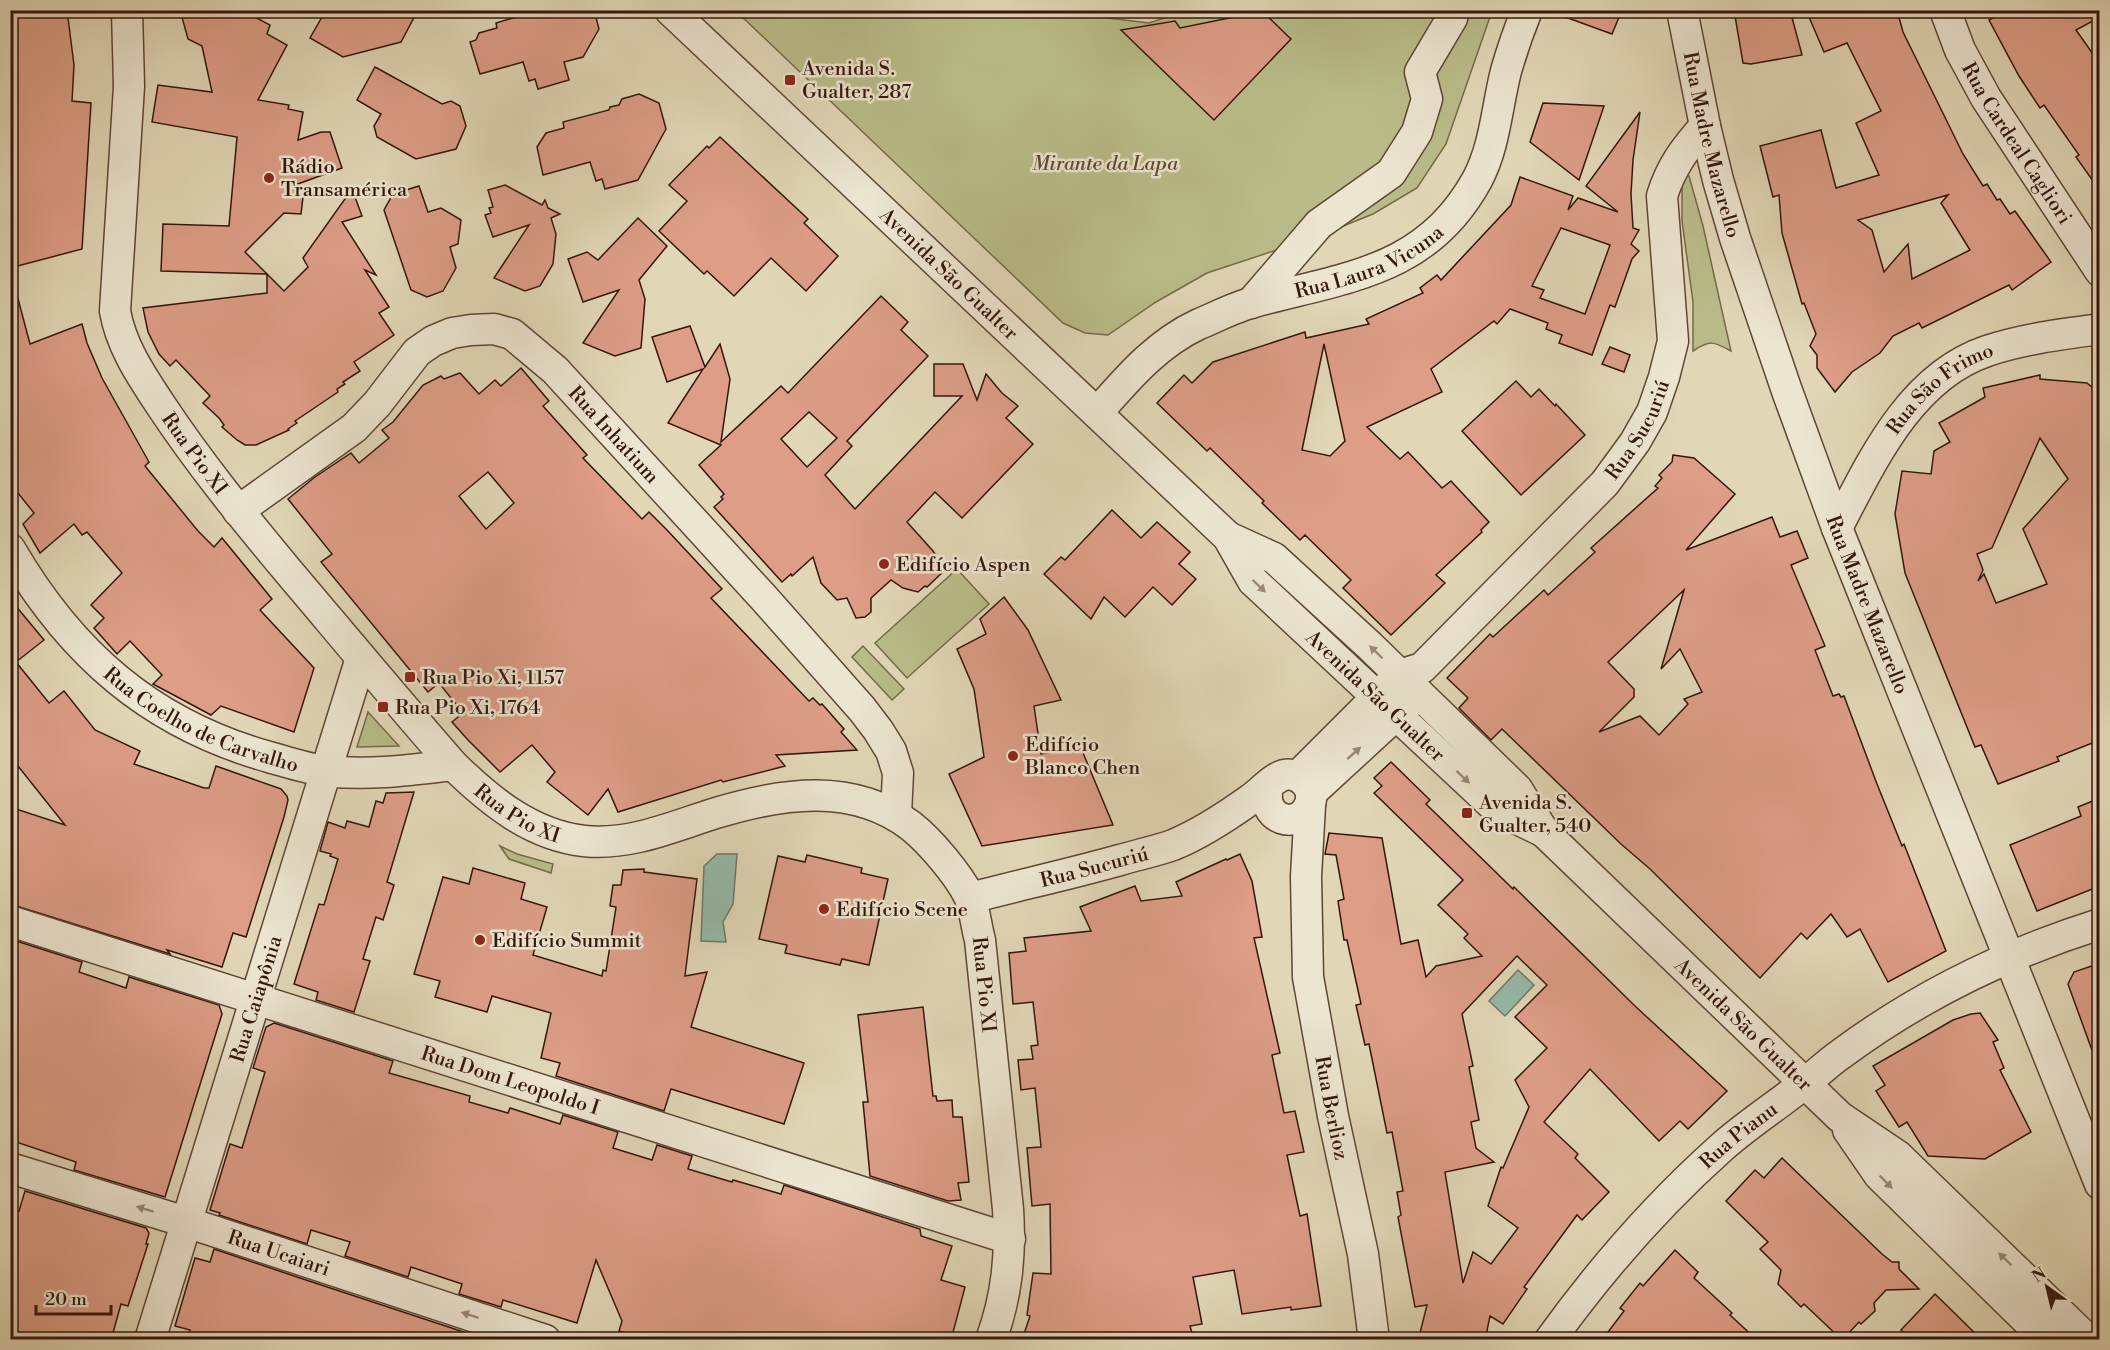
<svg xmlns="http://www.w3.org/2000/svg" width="2110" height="1350" font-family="'Libre Bodoni',serif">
<rect width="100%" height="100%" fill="#e1d7b6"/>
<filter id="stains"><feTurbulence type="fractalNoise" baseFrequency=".00333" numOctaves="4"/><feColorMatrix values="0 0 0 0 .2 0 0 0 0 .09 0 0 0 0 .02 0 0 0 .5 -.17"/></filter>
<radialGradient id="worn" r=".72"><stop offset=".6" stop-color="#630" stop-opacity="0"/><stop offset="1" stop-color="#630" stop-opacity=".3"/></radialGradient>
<g fill="#b9bc89" stroke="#77694a" stroke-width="1.5">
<polygon points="1089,10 1100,17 1149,23 1189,10 1492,11 1446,144 1417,188 1373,214 1316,237 1207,273 1156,302 1108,335 1085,333 1063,323 736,11"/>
<path d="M1683 176H1689L1703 226 1731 351C1713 341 1710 340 1693 351V302L1682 221V183Z"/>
<polygon points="957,569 989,604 907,678 875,643"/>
<polygon points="863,646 904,689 892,700 852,657"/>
<polygon points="368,712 399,746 357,747"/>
<polygon points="500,846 517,854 553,864 551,873 509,859"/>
</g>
<g fill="#95baa9" stroke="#6f786a" stroke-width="1.5">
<polygon points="717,854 737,854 733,904 723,922 726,942 701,941 704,866"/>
<polygon points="1518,970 1534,985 1505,1016 1489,1001"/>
</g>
<g fill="#dd9d87" stroke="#35160b" stroke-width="1.5" fill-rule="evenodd">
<polygon points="10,10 67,10 74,65 72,101 91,103 82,249 10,268"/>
<polygon points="180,10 243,11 270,25 267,34 287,45 258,100 289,105 288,109 303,112 298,140 321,132 330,132 342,168 295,185 303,197 301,214 284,213 245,252 284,291 308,267 303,258 352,189 362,216 342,222 376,275 365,270 389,307 379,313 394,335 354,362 360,371 343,382 345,384 337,389 338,392 295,421 297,423 288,429 289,430 256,445 245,445 237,440 222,427 224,425 219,418 203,403 210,396 176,360 170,366 159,354 148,332 143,308 267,293 267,274 161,271 163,224 229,226 237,137 152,122 158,85 212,92 202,46 188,39"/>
<polygon points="326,10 418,10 401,42 343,57 310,38"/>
<polygon points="539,10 594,10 599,29 583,57 564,62 569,80 538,89 535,79 529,81 523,62 480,74 470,42 476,40 479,33 497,28 496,23"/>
<polygon points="1240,10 1261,10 1291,39 1214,120 1121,30 1175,21 1180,28 1234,17"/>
<polygon points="1554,10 1622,10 1612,34 1554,13"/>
<polygon points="1734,10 1790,10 1802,55 1751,64 1743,63"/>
<path d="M1806 10H1897L1903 32 1963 154 1983 186 1987 184 1997 200 2000 199 2010 214 2015 211 2051 262 2012 290 2009 285 1922 328 1919 323 1893 336 1880 353 1852 372 1835 392 1817 368V355L1810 346 1816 334 1804 303 1802 304 1782 233 1779 195 1773 197 1760 146 1821 130 1836 188 1879 175 1856 123 1881 111 1847 43 1824 52ZM1948 195 1941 203 1970 250 1912 279 1908 244 1884 272 1872 230 1858 220Z"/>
<polygon points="2006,10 2100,10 2100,17 2076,30 2100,64 2100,191 2076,157 2079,155 2044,105 2040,108 2019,76 1989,20"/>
<polygon points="375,67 442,104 451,101 460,106 466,126 456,149 416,159 377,137 374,126 381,114 357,100"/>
<polygon points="639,94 659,103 666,129 638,180 605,189 602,179 596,181 590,162 543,175 537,147 546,133 564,128 563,122 609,110 610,107 619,105 622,99"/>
<polygon points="1543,103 1604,106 1579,180 1530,142"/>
<path d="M1640 112 1633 160 1631 194 1633 228 1639 230 1631 244 1639 251 1632 259 1615 307 1610 305 1592 355 1559 343 1562 335 1546 329 1548 323 1510 309 1497 324 1494 321 1431 369 1442 392 1367 427 1400 459 1408 452 1442 488 1451 481 1489 522 1481 530 1482 532 1436 575 1445 583 1391 635 1343 588 1351 580 1305 535 1300 540 1262 503 1264 501 1210 448 1207 451 1157 403 1184 375 1192 383 1213 362 1305 332 1306 338 1369 324 1366 319 1423 293 1420 288 1437 275 1441 280 1511 205 1520 177 1573 196 1568 210 1578 198 1618 212 1586 186ZM1561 228 1610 245 1585 314 1540 298 1544 290 1532 286ZM1324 344 1345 441 1330 456 1302 450Z"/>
<polygon points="720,137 808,219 804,223 838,256 806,291 771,258 734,296 707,271 704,274 659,231 687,201 669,185 707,146 709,148"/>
<polygon points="505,185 542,205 545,200 548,208 560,214 551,218 556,234 553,264 540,286 525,291 494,278 529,225 493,237 485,215 491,213 489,208 493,207 488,190"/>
<polygon points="419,186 428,212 441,208 461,220 458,244 450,247 456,268 443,291 427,297 411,290 384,210 393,194"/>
<polygon points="638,218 667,246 639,280 645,299 641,348 615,356 583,343 619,290 583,302 568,259 587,252 598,260"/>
<polygon points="17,295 30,344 82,324 87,343 102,378 149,462 145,466 198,531 214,547 222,538 272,599 260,610 314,668 294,732 221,706 211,715 153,684 162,675 130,641 117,654 94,628 104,618 91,605 122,573 87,532 82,535 74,524 40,553 23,524 34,513 10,483 10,296"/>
<path d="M881 296 908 322 901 330 928 356 847 441 852 446 825 475 855 509 962 396H934V364H963L977 400 986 374 1002 393 1018 406 1006 418 1033 444 962 518 935 492 907 522 933 551 945 570 927 587 925 586 918 592 903 588 891 580 871 598V612L865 617 856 618 847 598 837 600 821 583 813 557 792 576 791 574 782 582 714 507 723 499 721 497 724 494 699 465 721 445 668 423 703 369 667 382 652 337 690 326 705 367 720 344 730 379 721 442 781 386 788 393ZM809 412 837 438 807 467 781 439Z"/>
<polygon points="1610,347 1630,355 1624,372 1602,364"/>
<path d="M521 368 549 401 543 406 587 455 583 458 642 519 649 512 667 530 722 589 711 598 809 701 813 698 820 705 822 704 844 729 841 732 857 750 776 755 785 766 723 782 721 780 618 812 608 789 588 815 547 782 555 772 532 745 500 772 468 740 452 722 463 713 439 683 428 692 321 562 332 554 288 499 315 477 351 453 359 463 389 438 382 430 393 422 423 385 441 376 444 379 460 373 479 394 495 380 501 386ZM488 472 514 503 486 529 459 496Z"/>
<path d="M2040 375V379L2087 383 2100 394V740L2057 757 2059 761 1998 784 1981 745 1975 747 1905 573 1895 514 1902 471 1931 474 1934 451 1950 442 1939 423 1985 397 1983 388ZM2040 438 2068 479 2023 529 2047 584 1996 603 1984 574 1978 581 1983 570 1977 554 1992 548Z"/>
<polygon points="1516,381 1531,397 1539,389 1555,406 1556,404 1585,435 1521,495 1462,431"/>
<path d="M1673 455 1694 458 1735 494 1686 550 1772 517 1780 537 1797 531 1808 558 1791 565 1825 646 1815 650 1833 696 1839 694 1841 697 1844 696 1877 784 1902 846 1904 844 1946 951 1888 982 1860 929 1847 937 1831 914 1807 939 1801 933 1760 978 1650 869 1621 844 1502 729 1491 740 1459 708 1468 698 1447 678 1490 634 1493 637 1544 590 1548 595 1595 552 1591 548 1658 488 1655 486 1662 478 1659 475 1672 462ZM1684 590 1661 669 1680 649 1702 692 1684 699 1688 704 1659 735 1640 716 1599 732 1634 697V689L1608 662Z"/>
<polygon points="1112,510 1141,538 1157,522 1190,552 1179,564 1196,579 1172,605 1153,587 1125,617 1104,597 1091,619 1044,574 1061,557 1065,560"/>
<polygon points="1004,597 1028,630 1061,700 1034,706 1041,754 1081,748 1113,825 982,846 949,774 984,757 974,689 957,649 986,634 980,619"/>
<polygon points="10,599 44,640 16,662 49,703 64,691 95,730 140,751 134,764 204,788 209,788 216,766 281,789 287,796 288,800 284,817 246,937 233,933 222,967 167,950 170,954 10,904 10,807 65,825 10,756"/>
<path d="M1391 762 1430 800 1426 804 1513 889 1514 887 1635 1006 1727 1091 1688 1129 1680 1121 1659 1141 1590 1069 1544 1122 1578 1154 1575 1158 1609 1192 1582 1220 1577 1215 1524 1287 1527 1289 1503 1324 1490 1316 1485 1340H1430L1419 1337 1427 1305 1415 1307 1398 1217 1401 1215 1397 1192 1403 1191 1392 1132 1387 1133 1369 1044 1365 1045 1356 1005 1361 1004 1347 940H1344L1338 901 1344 899 1336 855 1325 854 1329 833 1382 838 1401 944 1418 940 1426 977 1436 966 1482 956 1464 938 1468 934 1438 905 1463 880 1374 793 1382 786 1374 778ZM1517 956 1547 985 1515 1017 1547 1048 1515 1080 1529 1107 1503 1168 1501 1167 1488 1206 1518 1228 1491 1264 1473 1252 1463 1283 1445 1172 1494 1162 1476 1148 1471 1122 1479 1120 1469 1067 1473 1066 1462 1014Z"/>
<polygon points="414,792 387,882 394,885 383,920 376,917 363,959 370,961 354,1012 316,1000 318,992 294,984 319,904 324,905 338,859 330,856 331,854 320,851 328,822 345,828 347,821 369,827 376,801 383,803 386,793"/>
<polygon points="2095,800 2100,808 2100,886 2037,911 2010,845 2081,816 2078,807"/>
<polygon points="1240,854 1252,881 1262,937 1254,938 1280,1053 1272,1055 1284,1113 1295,1111 1304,1152 1287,1155 1300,1216 1307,1214 1321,1306 1291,1310 1291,1307 1242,1314 1234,1270 1193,1277 1202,1324 1190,1326 1194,1340 1022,1340 1030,1316 1027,1315 1033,1273 1051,1274 1050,1204 1032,1206 1027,1148 1041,1147 1035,1088 1021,1090 1018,1060 1033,1059 1031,1046 1038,1045 1033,1002 1013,1004 1009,953 1026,951 1024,938 1091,931 1080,907 1135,886 1141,901 1182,896 1176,882 1226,859 1227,860"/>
<polygon points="807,855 862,868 861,873 888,879 869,965 842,959 840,965 785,953 787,945 759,939 778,856 805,862"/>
<polygon points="473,868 525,883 521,899 547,907 533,955 602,976 603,970 606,971 616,907 610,906 613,885 621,885 623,870 644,869 644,872 697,879 685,976 707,972 691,1027 804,1063 784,1124 671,1089 664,1111 556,1076 560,1063 541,1058 551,1013 492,996 487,1012 435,997 440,981 414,974 443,877 469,884"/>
<polygon points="10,939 82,962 79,972 126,988 129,977 219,1005 222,1014 165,1197 74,1170 76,1162 10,1140"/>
<polygon points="2100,963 2100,1063 2097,1064 2068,984 2074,972"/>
<polygon points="923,1007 933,1096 936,1096 937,1101 952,1100 953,1117 962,1117 969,1182 958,1183 961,1200 948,1201 870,1176 863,1102 868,1102 858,1015"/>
<polygon points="1980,1013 1998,1040 1993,1042 2004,1068 2000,1070 2031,1132 1985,1159 1928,1156 1907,1122 1899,1127 1876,1091 1885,1085 1873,1066 1953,1020 1971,1014"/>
<polygon points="274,1023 393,1061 389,1073 470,1096 469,1102 508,1113 510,1108 560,1124 563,1115 618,1132 613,1148 652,1160 657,1145 692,1156 688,1169 732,1182 733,1180 781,1194 784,1185 920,1229 921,1236 952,1246 941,1280 965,1287 951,1340 631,1340 632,1335 619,1331 622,1321 596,1260 577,1323 503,1300 501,1307 459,1294 462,1284 411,1267 408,1277 345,1256 350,1242 311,1230 307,1244 219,1215 220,1213 210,1210 230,1144 242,1148 265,1072 253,1068 266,1027"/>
<polygon points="1782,1158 1882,1254 1892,1262 1899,1262 1899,1269 1919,1289 1886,1290 1874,1303 1875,1311 1861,1324 1859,1322 1842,1340 1804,1304 1801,1307 1778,1284 1781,1270 1760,1249 1768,1242 1726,1201 1755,1170 1764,1178"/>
<polygon points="25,1191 146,1228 149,1233 146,1244 148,1244 128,1306 121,1304 111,1340 10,1340 10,1208 19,1211"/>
<polygon points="214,1249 297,1277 488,1340 188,1340 190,1330 175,1326 195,1258 210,1262"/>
<polygon points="1675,1250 1698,1272 1694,1278 1732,1313 1730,1315 1757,1340 1602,1340 1624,1311 1620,1308 1640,1283 1643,1286"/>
<polygon points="1935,1294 1982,1340 1910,1340 1901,1330"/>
</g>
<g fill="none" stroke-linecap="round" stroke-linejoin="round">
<g stroke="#604636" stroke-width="33">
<g id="minor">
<path id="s1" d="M127 10 129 86 115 311C121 346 141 375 160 404 199 463 243 517 288 571 343 636 397 701 453 765 490 801 531 835 584 841 630 846 674 826 716 813 782 793 853 782 911 826 930 841 958 874 969 896 975 909 976 926 980 940L1008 1209C1011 1255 1007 1296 991 1340"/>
<path id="s2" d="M670 10 1228 537 1253 581 1497 809 1544 832"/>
<path id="s3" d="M1682 10 1705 126 1718 180 1735 238 1787 391 1837 528 2100 1184"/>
<path id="s4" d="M1945 10 1960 50 1986 98 2100 271"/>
<polyline points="1251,303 1319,224 1391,173 1417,132 1427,99 1420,72 1452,18 1454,10"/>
<path id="s5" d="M1097 413C1127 379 1156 344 1199 324 1216 317 1235 307 1254 302 1344 277 1426 273 1477 180 1495 147 1497 106 1506 71 1512 50 1519 30 1527 10"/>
<path id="s6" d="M238 511 354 428 377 404 417 352 433 341 452 333 471 330 494 329 512 334 555 370 763 597 862 709 878 730 891 751 898 773 896 814"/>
<path id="s7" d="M1837 528C1872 461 1910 377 1987 351 2023 339 2062 334 2100 329"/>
<path id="s8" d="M1228 537 1274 558 1370 646 1517 789 1544 832 1840 1117 1898 1156 2088 1340"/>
<path id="s9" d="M10 549C71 654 151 724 269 757 287 762 307 769 326 771 368 776 411 770 453 765"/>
<path id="s10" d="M1298 776 1399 675 1422 668 1605 483 1635 442 1652 412 1664 377 1673 341 1662 196C1671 167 1685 148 1705 126"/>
<polyline points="1311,793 1411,701"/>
<path id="s11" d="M1310 806 1306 876 1308 977 1333 1116 1363 1254 1374 1340"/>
<path id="s12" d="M970 898C1020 885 1070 874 1120 860 1137 855 1156 851 1173 845 1202 833 1226 817 1251 799 1261 792 1273 778 1284 775 1301 771 1317 790 1309 806 1298 831 1260 820 1268 787"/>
<path id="s13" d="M10 921 1010 1239"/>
<polyline points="1848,1130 1879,1175 2047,1340"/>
<path id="s14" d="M10 1168 186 1222 545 1340"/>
<path id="s15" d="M150 1340 361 658"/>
<path id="s16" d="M1550 1340C1601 1269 1657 1205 1722 1147 1748 1124 1778 1105 1805 1083 1817 1074 1828 1063 1841 1054 1918 997 2008 953 2100 924"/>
</g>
</g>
<use href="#minor" stroke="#ece5d0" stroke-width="30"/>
</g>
<defs><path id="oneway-solid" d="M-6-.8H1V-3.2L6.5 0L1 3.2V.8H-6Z" transform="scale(1.5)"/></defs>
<g fill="#9a8877">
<use href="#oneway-solid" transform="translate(1259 586) rotate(44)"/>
<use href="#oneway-solid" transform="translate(1376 652) rotate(-136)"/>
<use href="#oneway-solid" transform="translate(1354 753) rotate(-42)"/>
<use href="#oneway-solid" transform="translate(1463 777) rotate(43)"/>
<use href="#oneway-solid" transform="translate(1886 1182) rotate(45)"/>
<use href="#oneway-solid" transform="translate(145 1209) rotate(-163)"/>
<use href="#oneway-solid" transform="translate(2005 1259) rotate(-136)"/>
<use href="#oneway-solid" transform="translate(470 1315) rotate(-162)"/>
</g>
<g fill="#8f2418" stroke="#ece5d0" stroke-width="2">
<rect x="784" y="74" width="12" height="12" rx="3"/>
<circle cx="269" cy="178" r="6"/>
<circle cx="884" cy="564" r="6"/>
<rect x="404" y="671" width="12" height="12" rx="3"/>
<rect x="377" y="701" width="12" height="12" rx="3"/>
<circle cx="1013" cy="756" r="6"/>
<rect x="1461" y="807" width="12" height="12" rx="3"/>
<circle cx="824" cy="909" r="6"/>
<circle cx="480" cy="940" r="6"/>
</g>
<g text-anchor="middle" stroke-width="5" stroke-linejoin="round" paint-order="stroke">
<g font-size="20" fill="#35160b" stroke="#ece5d0" text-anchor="start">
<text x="802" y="75">Avenida S.<tspan x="802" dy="23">Gualter, 287</tspan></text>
<text x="281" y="173">Rádio<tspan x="281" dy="23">Transamérica</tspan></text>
<text x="896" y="571">Edifício Aspen</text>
<text x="422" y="684">Rua Pio Xi, 1157</text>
<text x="395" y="714">Rua Pio Xi, 1764</text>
<text x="1025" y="751">Edifício<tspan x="1025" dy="23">Blanco Chen</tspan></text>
<text x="1479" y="809">Avenida S.<tspan x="1479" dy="23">Gualter, 540</tspan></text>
<text x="836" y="916">Edifício Scene</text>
<text x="492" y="947">Edifício Summit</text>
</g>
<g font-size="20" fill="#35160b" stroke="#ece5d0">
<text dy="7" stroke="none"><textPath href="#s4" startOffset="152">Rua Cardeal Cagliori</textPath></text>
<text dy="7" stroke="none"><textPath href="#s3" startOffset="138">Rua Madre Mazarello</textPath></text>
<text dy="7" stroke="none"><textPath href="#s5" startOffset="318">Rua Laura Vicuna</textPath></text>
<text dy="7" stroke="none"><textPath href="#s2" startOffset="384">Avenida São Gualter</textPath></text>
<text dy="7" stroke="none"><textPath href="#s7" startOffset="177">Rua São Frimo</textPath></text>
<text dy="7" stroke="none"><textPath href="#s10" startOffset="490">Rua Sucuriú</textPath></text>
<text dy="7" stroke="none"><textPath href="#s6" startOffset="486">Rua Inhatium</textPath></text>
<text dy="7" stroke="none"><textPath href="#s1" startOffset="466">Rua Pio XI</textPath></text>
<text dy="7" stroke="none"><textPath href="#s3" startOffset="624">Rua Madre Mazarello</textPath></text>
<text dy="7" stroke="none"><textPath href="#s2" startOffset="986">Avenida São Gualter</textPath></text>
<text dy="7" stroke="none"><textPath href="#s9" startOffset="264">Rua Coelho de Carvalho</textPath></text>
<text dy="7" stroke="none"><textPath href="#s1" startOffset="952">Rua Pio XI</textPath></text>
<text dy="7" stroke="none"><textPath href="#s12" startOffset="128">Rua Sucuriú</textPath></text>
<text dy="7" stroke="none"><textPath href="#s1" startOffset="1546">Rua Pio XI</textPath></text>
<text dy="7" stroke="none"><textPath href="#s15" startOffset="357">Rua Caiapônia</textPath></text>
<text dy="7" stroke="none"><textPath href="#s8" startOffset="714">Avenida São Gualter</textPath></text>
<text dy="7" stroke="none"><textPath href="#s13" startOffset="525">Rua Dom Leopoldo I</textPath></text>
<text dy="7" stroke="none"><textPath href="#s11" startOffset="304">Rua Berlioz</textPath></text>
<text dy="7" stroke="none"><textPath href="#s16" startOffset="279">Rua Pianu</textPath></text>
<text dy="7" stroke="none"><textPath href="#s14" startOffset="282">Rua Ucaiari</textPath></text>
</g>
<g font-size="20" font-style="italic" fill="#5d4831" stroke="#ece5d0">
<text x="1105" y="170">Mirante da Lapa</text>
</g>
</g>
<rect width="2110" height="1350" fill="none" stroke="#e1d7b6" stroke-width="36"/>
<rect x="12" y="12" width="2086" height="1326" fill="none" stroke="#35160b" stroke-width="3"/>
<rect x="18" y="18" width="2074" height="1314" fill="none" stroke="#35160b" stroke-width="1.5"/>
<g transform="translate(2047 1287) rotate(326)" stroke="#ece5d0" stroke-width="4.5" paint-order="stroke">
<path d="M0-4.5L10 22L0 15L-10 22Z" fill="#35160b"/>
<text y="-9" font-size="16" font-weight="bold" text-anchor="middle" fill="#35160b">N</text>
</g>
<path d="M36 1305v9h75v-9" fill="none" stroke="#35160b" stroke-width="3"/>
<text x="45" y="1305" font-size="18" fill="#35160b" stroke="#ece5d0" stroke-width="4.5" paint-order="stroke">20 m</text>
<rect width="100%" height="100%" filter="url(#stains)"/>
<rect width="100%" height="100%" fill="url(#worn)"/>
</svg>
